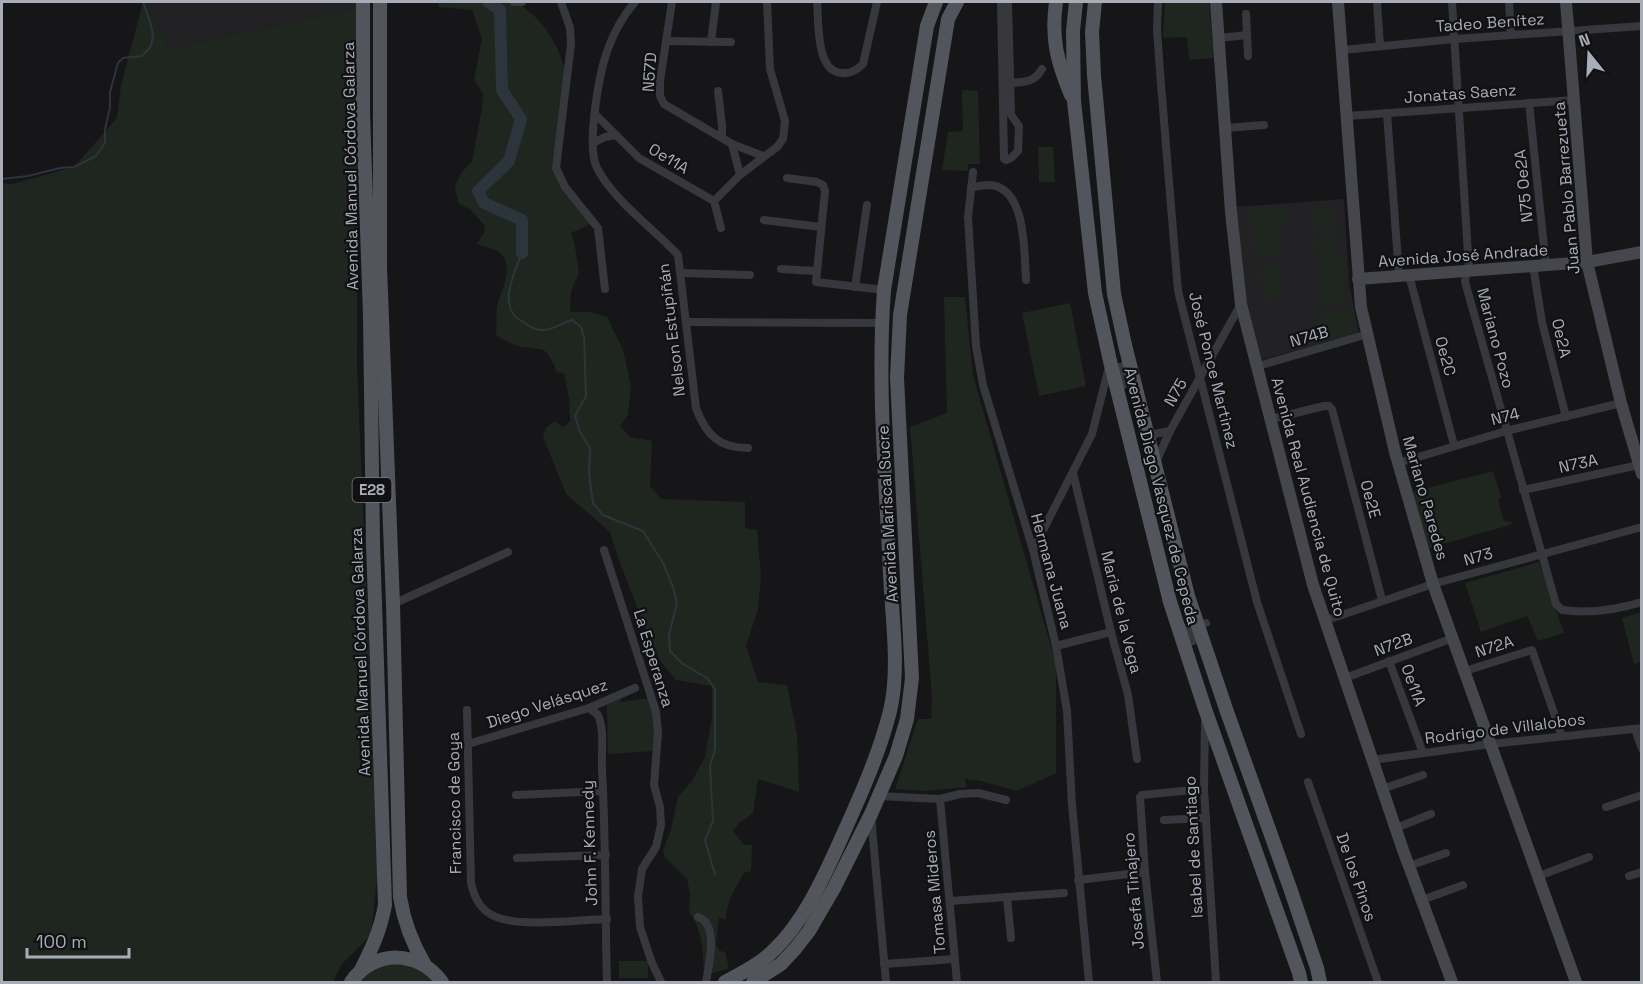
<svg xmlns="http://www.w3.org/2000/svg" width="1643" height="984" font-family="'Space Grotesk',sans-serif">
<rect width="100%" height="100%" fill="#161618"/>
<g fill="#222225">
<polygon points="145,2 358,2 358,8 169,48"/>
<polygon points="1344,199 1349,284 1359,333 1260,360 1245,297 1236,207"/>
</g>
<g fill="#1e261f">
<polygon points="143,2 145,2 169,48 358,8 357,366 378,869 371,935 342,964 333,982 2,982 2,183 12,184 74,167 117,118 121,85"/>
<path d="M439 2C451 2 507 0 514 2 540 14 560 45 565 72L556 160 567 183 597 221 571 233 575 247 579 273 571 291 570 312H591L607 317 623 350 631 386 628 415 620 426 630 437 652 441 650 486 661 499 745 502V528L757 530 761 577 758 609 746 646 758 682 787 685 797 734 799 792 758 779 753 813 738 824 733 831 744 845H752L751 871 744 873C736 887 726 902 726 919L719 918 716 945 720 951 725 952 729 968 704 976C703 953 703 930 689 912L690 894 687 879 665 857 663 850 671 830 678 797 692 781 705 757 712 718V686L676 680 661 662 650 640 620 563 610 532 566 494 543 437 546 428 554 421 564 427 570 421 569 398 564 373 557 372C544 342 546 352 518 346 511 344 503 339 496 336 497 326 496 316 497 307 500 292 513 271 503 256 498 249 485 247 477 244L484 233 485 226 471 210 458 203 455 186 461 173 472 161 482 109 483 94 474 80 482 38 472 10 438 7Z"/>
<polygon points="1165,2 1209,2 1214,58 1189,60 1187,37 1163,38"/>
<polygon points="962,90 978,91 980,164 968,164 968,171 942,170 948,132 963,131"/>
<polygon points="1038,147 1053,147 1055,182 1039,182"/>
<polygon points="1331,204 1333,233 1316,235 1314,205"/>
<polygon points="1285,206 1285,221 1279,234 1281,252 1254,255 1250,209"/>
<polygon points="1336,237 1337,251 1316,253 1314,239"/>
<polygon points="1340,253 1346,304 1324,307 1318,256"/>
<polygon points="1269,263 1276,267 1280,297 1265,301 1260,268"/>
<polygon points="944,297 965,297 973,376 1056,664 1056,773 1017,791 981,781 965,779 967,787 927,791 895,789 918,719 931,719 932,696 910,427 947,413"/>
<polygon points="1070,303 1086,386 1039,396 1022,313"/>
<polygon points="1346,310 1353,313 1357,332 1315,344 1314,333 1318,314"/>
<polygon points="1493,471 1501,497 1498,500 1504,521 1513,522 1510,525 1429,548 1412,492"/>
<polygon points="1539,562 1564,633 1538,641 1527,616 1481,632 1465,583"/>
<polygon points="1641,612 1641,662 1634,664 1622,618"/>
<polygon points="651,698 654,716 655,751 608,754 607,705 620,699 621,702"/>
<rect x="619" y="961" width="29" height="17"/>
<path d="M394 963C412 964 422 969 436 982H358C368 970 379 966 394 963Z"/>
</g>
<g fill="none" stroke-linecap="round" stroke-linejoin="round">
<g stroke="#2c353c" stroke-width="2">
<polyline points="2,179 28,176 60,168 74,167 96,156 105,143 105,129 110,108 110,92 118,63 123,58 142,56 151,46 153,35 151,25 143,2"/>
<path d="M522 253C514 274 496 308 523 322 528 325 534 330 540 330 552 331 561 323 572 320L581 327 584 337 586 396 575 416 580 432 590 448 589 474 593 503 603 515 643 531 663 563 673 587 677 603 669 635 670 651 683 664 707 678 715 689V749L710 766 713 821 705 840 715 875"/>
</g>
<polyline stroke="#2c353c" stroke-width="12" points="488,2 500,10 502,90 521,119 509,161 478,191 484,203 522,220 522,253"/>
<g stroke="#37383d" stroke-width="8">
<polyline points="514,2 522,2"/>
<polyline points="561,2 570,28 571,44 556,168 565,187 598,228 605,289"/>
<path d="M635 2C623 16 614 32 608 49 599 73 586 146 597 168 614 201 653 228 678 255L696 408C706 435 719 448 748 448"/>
<polyline points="672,2 660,81 660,96 664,104 732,144 763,156"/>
<path d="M817 2C819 20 815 72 842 73 851 74 857 70 863 64L877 2"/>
<polyline points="1001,2 1004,159 1006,160 1011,158 1018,151 1019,126 1011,115 1008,2"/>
<polyline points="1158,2 1157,29 1160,72 1178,291 1257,602 1301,734"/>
<polyline points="1377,2 1380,46"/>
<path d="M1452 2 1469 270 1466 275 1465 282 1556 604 1562 610C1590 614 1615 610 1642 602"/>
<polyline points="1509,2 1511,35"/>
<polyline points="1246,14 1248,56"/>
<polyline points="1219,38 1247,35"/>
<polyline points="666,41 731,42"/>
<polyline points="711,42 716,2"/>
<polyline points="1342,50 1455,39 1642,26"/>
<path d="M1006 83C1021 82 1034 84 1042 69"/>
<polyline points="718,91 722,126 722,137"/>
<polyline points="1529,103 1546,266"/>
<polyline points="1387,113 1399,275"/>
<polyline points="595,114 639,158 714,201 721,228"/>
<polyline points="1347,116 1575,100"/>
<polyline points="1225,128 1264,125"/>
<polyline points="593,143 605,137 616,135"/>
<polyline points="732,144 740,175"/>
<polyline points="973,172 968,217 976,346 983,385 1033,550 1056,646 1067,711 1072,805 1089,982"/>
<polyline points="787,178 817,182 823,185 825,191 816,282 884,290"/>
<path d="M971 188C978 186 984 185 990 185 1027 188 1024 254 1026 280"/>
<polyline points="714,201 740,175 777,147 783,139 785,121 770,69 767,2"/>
<polyline points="764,220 821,227"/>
<polyline points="1533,266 1542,322 1566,417"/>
<polyline points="781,269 816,271"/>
<polyline points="682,273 750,275"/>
<polyline points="1409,275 1454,445"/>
<polyline points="855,287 867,205"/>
<polyline points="687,322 882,323"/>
<polyline points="1258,366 1368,334"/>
<polyline points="1117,387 1123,385 1119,367 1124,380 1126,379 1123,366 1130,364"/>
<polyline points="1271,419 1324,406 1329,406 1332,409 1382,600"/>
<polyline points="1147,430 1154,434 1170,431"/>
<polyline points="1156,462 1170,431 1241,304"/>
<polyline points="1398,463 1506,431 1621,403"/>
<polyline points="1073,473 1111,632 1128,695 1137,759"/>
<polyline points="1523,490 1639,465"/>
<polyline points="604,550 656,712 658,733 654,785 660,807 661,825 656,847 642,869 638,896 640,927 652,963 661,982"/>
<polyline points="1033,550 1092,434 1109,367"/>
<polyline points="393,604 508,552"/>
<polyline points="1324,621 1433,584 1642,527"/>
<polyline points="1188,638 1185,628 1186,628 1191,642 1193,641 1190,628 1206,623"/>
<polyline points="1056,646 1111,632"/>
<polyline points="1389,661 1423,753"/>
<polyline points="1465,671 1532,650 1562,736"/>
<polyline points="1345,678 1453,638"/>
<path d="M589 708 598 715C605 731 601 753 602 770 606 841 605 912 607 982"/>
<path d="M467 710 471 883C474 897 480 910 494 916 519 928 578 920 607 919"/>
<polyline points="1205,719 1204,789 1216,982"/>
<polyline points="1635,729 1642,749"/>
<polyline points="468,744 589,708 635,688"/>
<polyline points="1372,760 1491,744 1642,728"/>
<polyline points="1308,782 1378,982"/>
<polyline points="1382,789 1423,775"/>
<polyline points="516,795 603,791"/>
<polyline points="879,796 940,799 960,794 978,793 1006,800"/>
<polyline points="940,799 957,982"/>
<polyline points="1606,807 1642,795"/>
<polyline points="871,816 886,982"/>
<polyline points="1164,820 1206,818"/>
<polyline points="1396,828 1431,814"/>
<polyline points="517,858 606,855"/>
<polyline points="1409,866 1446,853"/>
<polyline points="1539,876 1589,857"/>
<polyline points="1629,876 1642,872"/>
<polyline points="1078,880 1145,872"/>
<polyline points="1007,897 1011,938"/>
<polyline points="1422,900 1463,885"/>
<polyline points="950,901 1064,893"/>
<path d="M698 917C719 924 709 965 706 982"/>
<polyline points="884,964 955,959"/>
<polyline points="1157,982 1145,872 1140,797 1142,795 1204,789"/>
</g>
<g stroke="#45474d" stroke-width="12">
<polyline points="1216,2 1231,212 1241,304 1313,585 1403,850 1452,982"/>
<polyline points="1338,2 1361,307 1395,452 1433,584 1576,982"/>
<polyline points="1566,2 1587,262 1621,403 1642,474"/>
<polyline points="1358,279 1587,262 1642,252"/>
</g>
<g stroke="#53555c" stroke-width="14">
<path d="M380 2V267L393 604 400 897C404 923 412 943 425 965"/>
<path d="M1056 2C1051 39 1057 61 1071 95"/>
<polyline points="1076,2 1073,31 1074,101 1095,293 1110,361 1170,602 1205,709 1299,973 1301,982"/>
<polyline points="1095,2 1092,32 1094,75 1114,294 1125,345 1188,596 1226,709 1290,888 1317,968 1320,982"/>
<path d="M360 972C372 948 380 932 385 905L373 543 370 316 363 113V2"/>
<path d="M351 982C374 949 419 950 442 982"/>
<path d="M725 982C742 973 760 964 774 950 802 923 820 885 836 850 856 805 878 759 890 711 900 670 892 618 890 575 886 481 877 385 884 290L927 26 936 2"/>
<polyline points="753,982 781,964 795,949 809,931 834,888 871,814 896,756 907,719 912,678 897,378 900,315 948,19 957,2"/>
</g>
</g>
<g text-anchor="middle" stroke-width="4.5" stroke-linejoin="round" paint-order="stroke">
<rect fill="#111113" stroke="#7b7e86" stroke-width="1.5" x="352.5" y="478" width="39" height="24" rx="4.5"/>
<g font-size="15" font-weight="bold" fill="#a8adb8">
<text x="372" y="495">E28</text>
</g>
<g font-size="16" fill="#a8adb8" stroke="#111113">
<text transform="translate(1490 22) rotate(-4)" y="6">Tadeo Benítez</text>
<text transform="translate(649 72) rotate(-86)" y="6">N57D</text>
<text transform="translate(1460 93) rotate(-4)" y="6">Jonatas Saenz</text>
<text transform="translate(669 158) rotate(31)" y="6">Oe11A</text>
<text transform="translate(350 166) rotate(-91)" y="6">Avenida Manuel Córdova Galarza</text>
<text transform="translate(1523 186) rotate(-96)" y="6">N75 Oe2A</text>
<text transform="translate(1566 188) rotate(-95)" y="6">Juan Pablo Barrezueta</text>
<text transform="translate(1463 255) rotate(-4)" y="6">Avenida José Andrade</text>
<text transform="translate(671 330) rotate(-97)" y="6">Nelson Estupiñán</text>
<text transform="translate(1309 336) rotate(-16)" y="6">N74B</text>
<text transform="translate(1496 338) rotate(75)" y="6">Mariano Pozo</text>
<text transform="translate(1562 338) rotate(77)" y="6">Oe2A</text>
<text transform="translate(1446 356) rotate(75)" y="6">Oe2C</text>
<text transform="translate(1214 370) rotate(76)" y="6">José Ponce Martinez</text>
<text transform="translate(1175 392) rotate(-60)" y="6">N75</text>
<text transform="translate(1505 416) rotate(-14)" y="6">N74</text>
<text transform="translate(1578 463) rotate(-12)" y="6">N73A</text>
<text transform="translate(1162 496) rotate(76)" y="6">Avenida Diego Vasquez de Cepeda</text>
<text transform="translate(1309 497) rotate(75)" y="6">Avenida Real Audiencia de Quito</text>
<text transform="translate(1426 498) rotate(74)" y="6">Mariano Paredes</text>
<text transform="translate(1371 499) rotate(75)" y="6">Oe2E</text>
<text transform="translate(887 514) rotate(-93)" y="6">Avenida Mariscal Sucre</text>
<text transform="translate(1478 556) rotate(-16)" y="6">N73</text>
<text transform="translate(1052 571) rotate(75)" y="6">Hermana Juana</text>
<text transform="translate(1122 612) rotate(76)" y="6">Maria de la Vega</text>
<text transform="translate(1393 644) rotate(-20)" y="6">N72B</text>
<text transform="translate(1494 646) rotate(-18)" y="6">N72A</text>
<text transform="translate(360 652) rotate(-92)" y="6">Avenida Manuel Córdova Galarza</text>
<text transform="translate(654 658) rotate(73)" y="6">La Esperanza</text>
<text transform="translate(1414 685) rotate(70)" y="6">Oe11A</text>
<text transform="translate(547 703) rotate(-18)" y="6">Diego Velásquez</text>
<text transform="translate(1505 728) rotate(-7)" y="6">Rodrigo de Villalobos</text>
<text transform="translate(454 803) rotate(-91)" y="6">Francisco de Goya</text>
<text transform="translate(589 843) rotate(-92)" y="6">John F. Kennedy</text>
<text transform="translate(1193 847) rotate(-93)" y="6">Isabel de Santiago</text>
<text transform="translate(1357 877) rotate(71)" y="6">De los Pinos</text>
<text transform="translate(1133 891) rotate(-95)" y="6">Josefa Tinajero</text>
<text transform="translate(934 892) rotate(-95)" y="6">Tomasa Mideros</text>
</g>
</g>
<rect width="1643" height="984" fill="none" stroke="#a8adb8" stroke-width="6"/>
<g transform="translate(1589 54) rotate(342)" stroke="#111113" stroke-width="4.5" paint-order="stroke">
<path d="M0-4.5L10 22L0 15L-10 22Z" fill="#a8adb8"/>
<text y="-9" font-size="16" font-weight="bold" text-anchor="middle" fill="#a8adb8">N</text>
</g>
<path d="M27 948v9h102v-9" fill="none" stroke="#a8adb8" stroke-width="3"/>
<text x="36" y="948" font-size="18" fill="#a8adb8" stroke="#111113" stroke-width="4.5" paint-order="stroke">100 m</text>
</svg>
